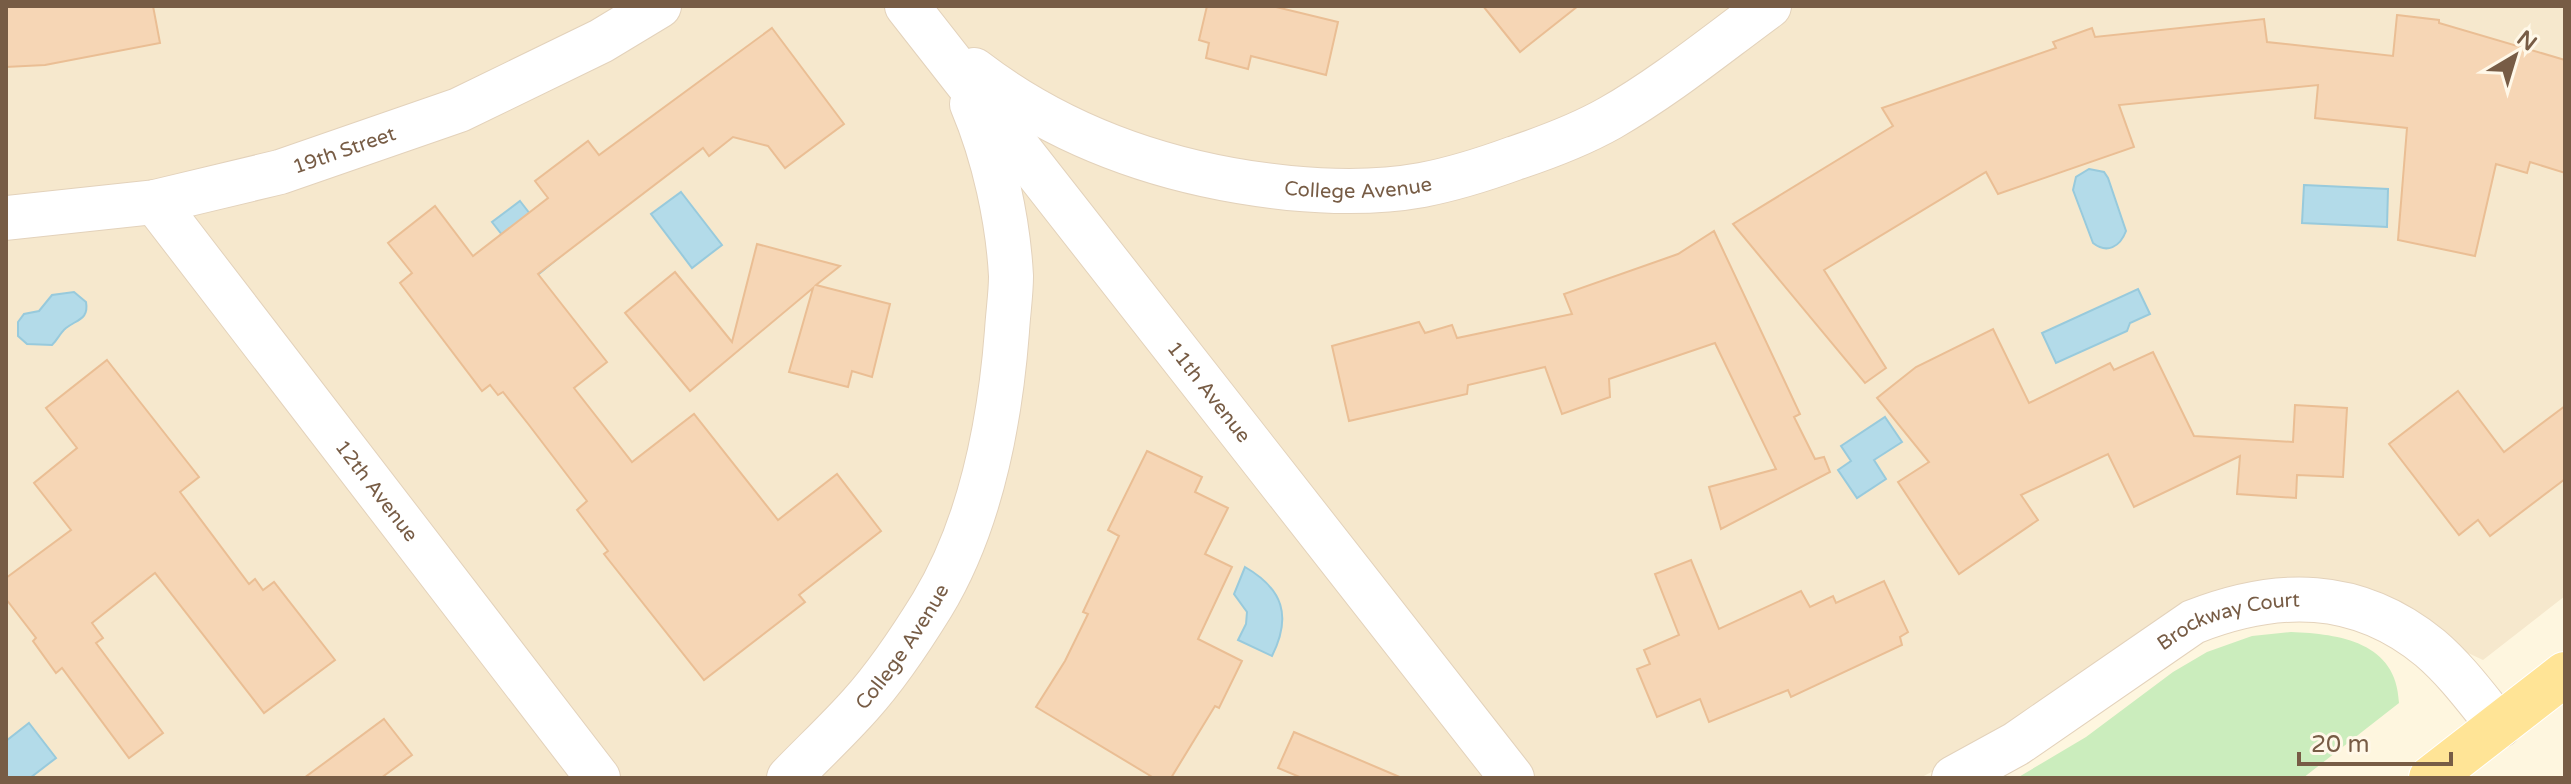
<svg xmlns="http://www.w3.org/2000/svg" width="2571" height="784" font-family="'Varela Round',sans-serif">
<rect width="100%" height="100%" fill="#fef6df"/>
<polygon fill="#f6e8cd" points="6,6 2565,6 2565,596 2483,660 2451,645 2268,583 2043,714 1920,778 6,778"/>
<path fill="#cbedbd" d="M2291 632C2340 634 2397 642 2399 703L2303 778H2017L2086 737 2173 672 2207 652 2252 636Z"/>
<g fill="#b3dbe9" stroke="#98cadc" stroke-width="2">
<path d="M2089 169 2104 172 2108 178 2126 231C2120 247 2107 254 2093 243L2073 190 2076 177Z"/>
<polygon points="2304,185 2388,189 2387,227 2302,223"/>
<polygon points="681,192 722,245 692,268 651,214"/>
<polygon points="520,201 562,255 535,277 492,222"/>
<polygon points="2138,289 2150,314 2130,323 2127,331 2056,363 2042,333"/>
<path d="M74 292 86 302C89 319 78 319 66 328 60 333 58 339 52 345L27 344 18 336V322L24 314 39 311 52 295Z"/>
<polygon points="1885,417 1902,442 1874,460 1886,479 1857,498 1838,470 1851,461 1841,446"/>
<path d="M1245 567C1283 589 1292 616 1272 656L1238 640 1246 624 1247 612 1234 594Z"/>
<polygon points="29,723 56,758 30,778 6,778 6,741"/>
</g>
<g fill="#f6d6b5" stroke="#eabe94" stroke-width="2">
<polygon points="6,6 153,6 160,43 45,65 6,67"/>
<polygon points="1207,6 1272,6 1338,22 1326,75 1251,56 1248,69 1206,58 1209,43 1199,40"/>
<polygon points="1483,6 1578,6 1520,52"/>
<polygon points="2397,15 2439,20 2439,23 2565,60 2565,173 2530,162 2527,173 2496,164 2475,256 2398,240 2407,128 2315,118 2318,85 2119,105 2134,147 1998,194 1986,172 1824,270 1886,368 1865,383 1733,224 1893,126 1882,108 2056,48 2053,42 2092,28 2095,37 2264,19 2267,42 2393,56"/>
<polygon points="772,28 844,124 785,168 768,146 733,137 709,156 703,148 538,274 607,362 574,388 632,462 694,414 778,520 837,474 881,531 799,595 805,602 704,680 604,554 608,551 577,510 587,501 529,425 503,392 498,395 490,385 482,391 400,283 412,273 388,243 435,206 473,256 548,198 535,181 588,141 599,155"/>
<polygon points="1714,231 1800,414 1794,417 1815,459 1824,457 1830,472 1721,529 1709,487 1776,469 1715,343 1609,379 1610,397 1562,414 1545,367 1468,385 1467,394 1349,421 1332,346 1419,322 1425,333 1452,325 1457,338 1572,314 1564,294 1678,254"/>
<polygon points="757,244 840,266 816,285 890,304 872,377 852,371 848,387 789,372 813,288 690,391 625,313 675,272 732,342"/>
<polygon points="1993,329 2029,403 2110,363 2114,370 2153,352 2194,436 2293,442 2295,405 2347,408 2343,477 2297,475 2296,498 2237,494 2240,456 2134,507 2108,454 2021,495 2038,520 1959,574 1898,482 1929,462 1877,398 1916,367"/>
<polygon points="107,360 199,477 180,492 249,584 255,579 263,590 274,582 335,660 264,713 155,573 92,623 103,638 96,643 163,733 129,758 62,668 56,673 33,641 36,638 6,599 6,578 71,530 34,483 77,448 46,408"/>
<polygon points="2458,391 2504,452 2565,406 2565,479 2490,536 2478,520 2459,535 2389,444"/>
<polygon points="1147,451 1202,477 1195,492 1228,508 1205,554 1232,567 1198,639 1242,661 1219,708 1215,706 1171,778 1154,778 1036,707 1065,661 1088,614 1083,612 1119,536 1108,530"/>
<polygon points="1691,560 1719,629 1801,591 1810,607 1833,596 1836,603 1884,581 1908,632 1900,637 1902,645 1791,697 1788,690 1709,722 1700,699 1657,717 1637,669 1650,664 1644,650 1679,635 1655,574"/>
<polygon points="384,719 412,755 381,778 304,778"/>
<polygon points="1294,732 1402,778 1302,778 1278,768"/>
</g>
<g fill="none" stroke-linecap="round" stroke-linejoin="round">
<g stroke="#e3d2bb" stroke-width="46">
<g id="minor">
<path id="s1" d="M907 6 1512 778"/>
<path id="s2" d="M974 70C1067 141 1174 176 1289 188 1332 192 1378 193 1422 185 1453 179 1485 169 1515 158 1548 147 1580 135 1610 118 1666 86 1717 44 1769 6"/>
<path id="s3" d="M155 202 598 778"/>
<path id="s4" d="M6 218 155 202 280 172 459 110 601 41 659 6"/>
<path id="s5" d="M789 778C813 753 838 730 861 704 888 674 911 639 932 605 980 526 1000 422 1007 331 1008 313 1011 294 1011 276 1008 220 994 156 972 104"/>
<path id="s6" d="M1954 778 2016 744 2193 622C2277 589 2357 588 2430 648 2456 670 2477 699 2499 726"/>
</g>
</g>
<g stroke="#fff" stroke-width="46">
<polyline id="major" points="2431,778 2565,674"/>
</g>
<use href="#minor" stroke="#fff" stroke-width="44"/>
<use href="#major" stroke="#ffe496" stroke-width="44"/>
</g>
<g text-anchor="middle" stroke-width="6" stroke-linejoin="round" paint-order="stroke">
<g font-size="20" fill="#775c45" stroke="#fff8e8">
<text dy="7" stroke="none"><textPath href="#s4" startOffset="346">19th Street</textPath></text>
<text dy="7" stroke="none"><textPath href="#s2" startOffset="410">College Avenue</textPath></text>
<text dy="7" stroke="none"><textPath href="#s1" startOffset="490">11th Avenue</textPath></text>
<text dy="7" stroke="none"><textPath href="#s3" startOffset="364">12th Avenue</textPath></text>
<text dy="7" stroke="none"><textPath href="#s6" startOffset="320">Brockway Court</textPath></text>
<text dy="7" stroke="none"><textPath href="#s5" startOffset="174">College Avenue</textPath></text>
</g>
</g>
<rect width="2571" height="784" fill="none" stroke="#775c45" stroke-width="16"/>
<g transform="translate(2515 56) rotate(38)" stroke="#fff8e8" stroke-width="6" paint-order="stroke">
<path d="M0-6L14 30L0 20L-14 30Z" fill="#775c45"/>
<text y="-12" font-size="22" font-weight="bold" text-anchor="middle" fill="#775c45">N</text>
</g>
<path d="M2299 752v12h152v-12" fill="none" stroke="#775c45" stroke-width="4"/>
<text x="2311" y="752" font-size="24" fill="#775c45" stroke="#fff8e8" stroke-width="6" paint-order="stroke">20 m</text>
</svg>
